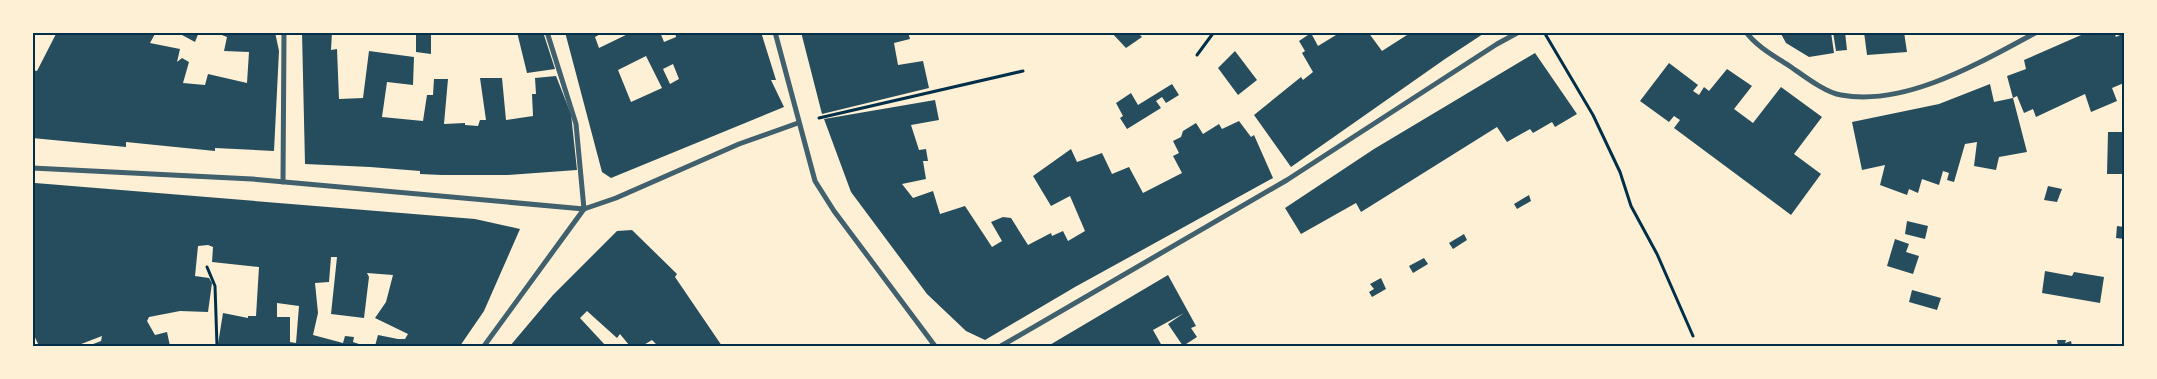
<svg xmlns="http://www.w3.org/2000/svg" width="2157" height="379" font-family="'Source Sans 3',sans-serif">
<rect width="100%" height="100%" fill="#fdf0d5"/>
<g fill="#264d5e" fill-rule="evenodd">
<polygon points="57,32 156,32 150,43 180,49 177,62 182,58 189,62 183,83 205,85 208,74 247,83 249,52 224,51 227,37 214,32 275,32 279,51 274,151 215,148 215,151 126,142 126,147 32,138 32,70 37,71"/>
<polygon points="184,32 199,32 195,42 182,35"/>
<polygon points="302,32 332,32 331,50 337,49 339,99 363,98 369,51 414,57 413,85 387,82 382,117 423,121 427,95 433,95 434,79 448,79 444,124 465,123 465,125 478,126 480,120 486,120 480,78 502,78 506,120 533,116 532,94 536,94 535,78 556,76 571,114 577,170 508,175 442,175 420,174 420,171 370,167 305,164"/>
<polygon points="416,32 431,32 431,54 416,52"/>
<polygon points="517,32 543,32 555,69 527,73"/>
<path d="M565 32H604L595 37 599 48 632 32H660L664 42 676 37 675 32H761L776 80H771L784 107 611 178 602 172ZM646 56 662 88 631 102 618 70ZM673 64 679 79 670 84 663 69Z"/>
<polygon points="801,32 908,32 910,39 894,43 898,65 923,61 929,88 822,114"/>
<polygon points="1111,32 1137,32 1142,37 1126,48"/>
<polygon points="1341,32 1368,32 1382,51 1407,35 1405,32 1486,32 1445,59 1291,167 1254,115 1301,77 1303,80 1313,72 1302,53 1305,51 1299,41 1311,33 1318,46"/>
<polygon points="1780,32 1831,32 1834,53 1809,57 1786,43"/>
<polygon points="1833,32 1845,32 1847,50 1836,51"/>
<polygon points="1864,32 1904,32 1907,52 1867,55"/>
<polygon points="2088,32 2114,32 2116,37 2124,33 2124,83 2112,88 2117,101 2091,112 2085,94 2036,117 2033,109 2024,113 2017,96 2013,98 2027,152 1999,157 1996,170 1974,166 1977,142 1965,144 1954,182 1947,180 1949,173 1943,171 1939,185 1922,179 1918,193 1909,189 1907,195 1880,185 1885,165 1862,170 1852,122 1939,104 1990,84 1994,102 2013,98 2007,76 2026,69 2024,60"/>
<polygon points="1235,51 1257,80 1238,95 1218,68"/>
<polygon points="1535,53 1577,114 1555,127 1552,122 1533,133 1530,129 1507,142 1497,127 1361,212 1356,203 1301,234 1285,208 1374,149"/>
<polygon points="1669,63 1698,85 1693,91 1699,95 1704,87 1709,91 1727,69 1752,86 1734,109 1753,123 1781,87 1822,117 1794,154 1821,174 1791,215 1674,128 1680,120 1674,116 1669,122 1640,101"/>
<polygon points="1172,84 1179,95 1166,103 1162,97 1156,101 1161,108 1127,129 1120,118 1123,116 1116,103 1131,93 1138,105"/>
<polygon points="935,100 939,120 911,125 919,150 926,149 928,161 923,161 926,179 902,184 913,198 933,191 940,214 965,206 992,247 1002,241 991,222 1003,217 1011,218 1028,245 1051,233 1052,236 1063,231 1068,241 1085,231 1070,196 1051,206 1033,176 1071,149 1077,162 1102,153 1112,174 1129,167 1143,193 1182,173 1173,156 1179,153 1173,141 1181,137 1183,131 1196,123 1203,134 1219,124 1222,129 1239,121 1251,137 1254,135 1273,178 1075,287 985,340 966,331 927,294 851,192 824,119"/>
<polygon points="2108,132 2124,132 2124,174 2107,174"/>
<path d="M35 183 475 219 520 229 484 311 460 346H375L378 335 398 339H405L408 334 375 318 386 302 393 275 367 273 369 277 364 318 331 314 337 257H331L329 282 315 283 318 313 313 335 343 343 345 336 354 337 353 342 359 344V346H246L244 344V346H234L218 344 223 313 248 318V316H256L259 267 212 262 213 247 208 245 198 246 195 276 209 278 212 283 208 312 180 311 149 317 147 321 155 335 167 332 170 346H88L101 341 102 336 76 346H39L32 331V184ZM277 303 299 306 296 343 290 342V317H277Z"/>
<polygon points="2048,186 2062,189 2057,202 2044,200"/>
<polygon points="1529,195 1531,201 1517,209 1514,204"/>
<polygon points="1907,221 1928,226 1925,239 1905,234"/>
<polygon points="2117,226 2124,227 2124,239 2116,238"/>
<polygon points="632,230 677,274 675,277 722,346 658,346 652,340 642,346 627,346 629,345 620,334 617,338 587,311 580,318 606,346 510,346 553,295 617,231"/>
<polygon points="1464,234 1467,240 1453,249 1449,243"/>
<polygon points="1895,239 1909,244 1906,252 1919,256 1913,274 1887,266"/>
<polygon points="1424,258 1428,264 1413,273 1409,266"/>
<polygon points="2045,271 2072,276 2074,272 2104,277 2100,303 2042,293"/>
<polygon points="1168,275 1196,326 1191,328 1197,337 1183,346 1168,324 1184,313 1153,330 1162,346 1048,346"/>
<polygon points="1381,278 1386,289 1372,297 1369,292 1374,289 1370,284"/>
<polygon points="1912,290 1941,298 1937,310 1909,302"/>
<polygon points="2057,340 2066,340 2065,343 2071,341 2072,346 2058,346"/>
</g>
<g fill="none" stroke-linecap="round" stroke-linejoin="round">
<g stroke="#003049" stroke-width="3">
<polyline points="1544,32 1593,115 1620,172 1631,206 1657,254 1693,336"/>
<polyline points="1197,55 1214,32"/>
<polyline points="819,118 1023,71"/>
<polyline points="207,267 215,286 217,346"/>
</g>
<g stroke="#3f606c" stroke-width="5">
<polyline points="547,32 576,124 584,209"/>
<polyline points="775,32 815,181 834,211 935,346"/>
<path d="M1746 32C1757 47 1776 57 1791 67 1804 76 1826 93 1841 95 1906 107 1981 62 2037 32"/>
<polyline points="32,168 252,179 584,209"/>
<polyline points="283,182 284,32"/>
<polyline points="484,346 584,209 616,198 739,144 798,123"/>
<polyline points="1001,346 1287,180 1497,44 1519,32"/>
</g>
</g>
<rect width="2157" height="379" fill="none" stroke="#fdf0d5" stroke-width="68"/>
<rect x="34" y="34" width="2089" height="311" fill="none" stroke="#003049" stroke-width="2"/>
</svg>
